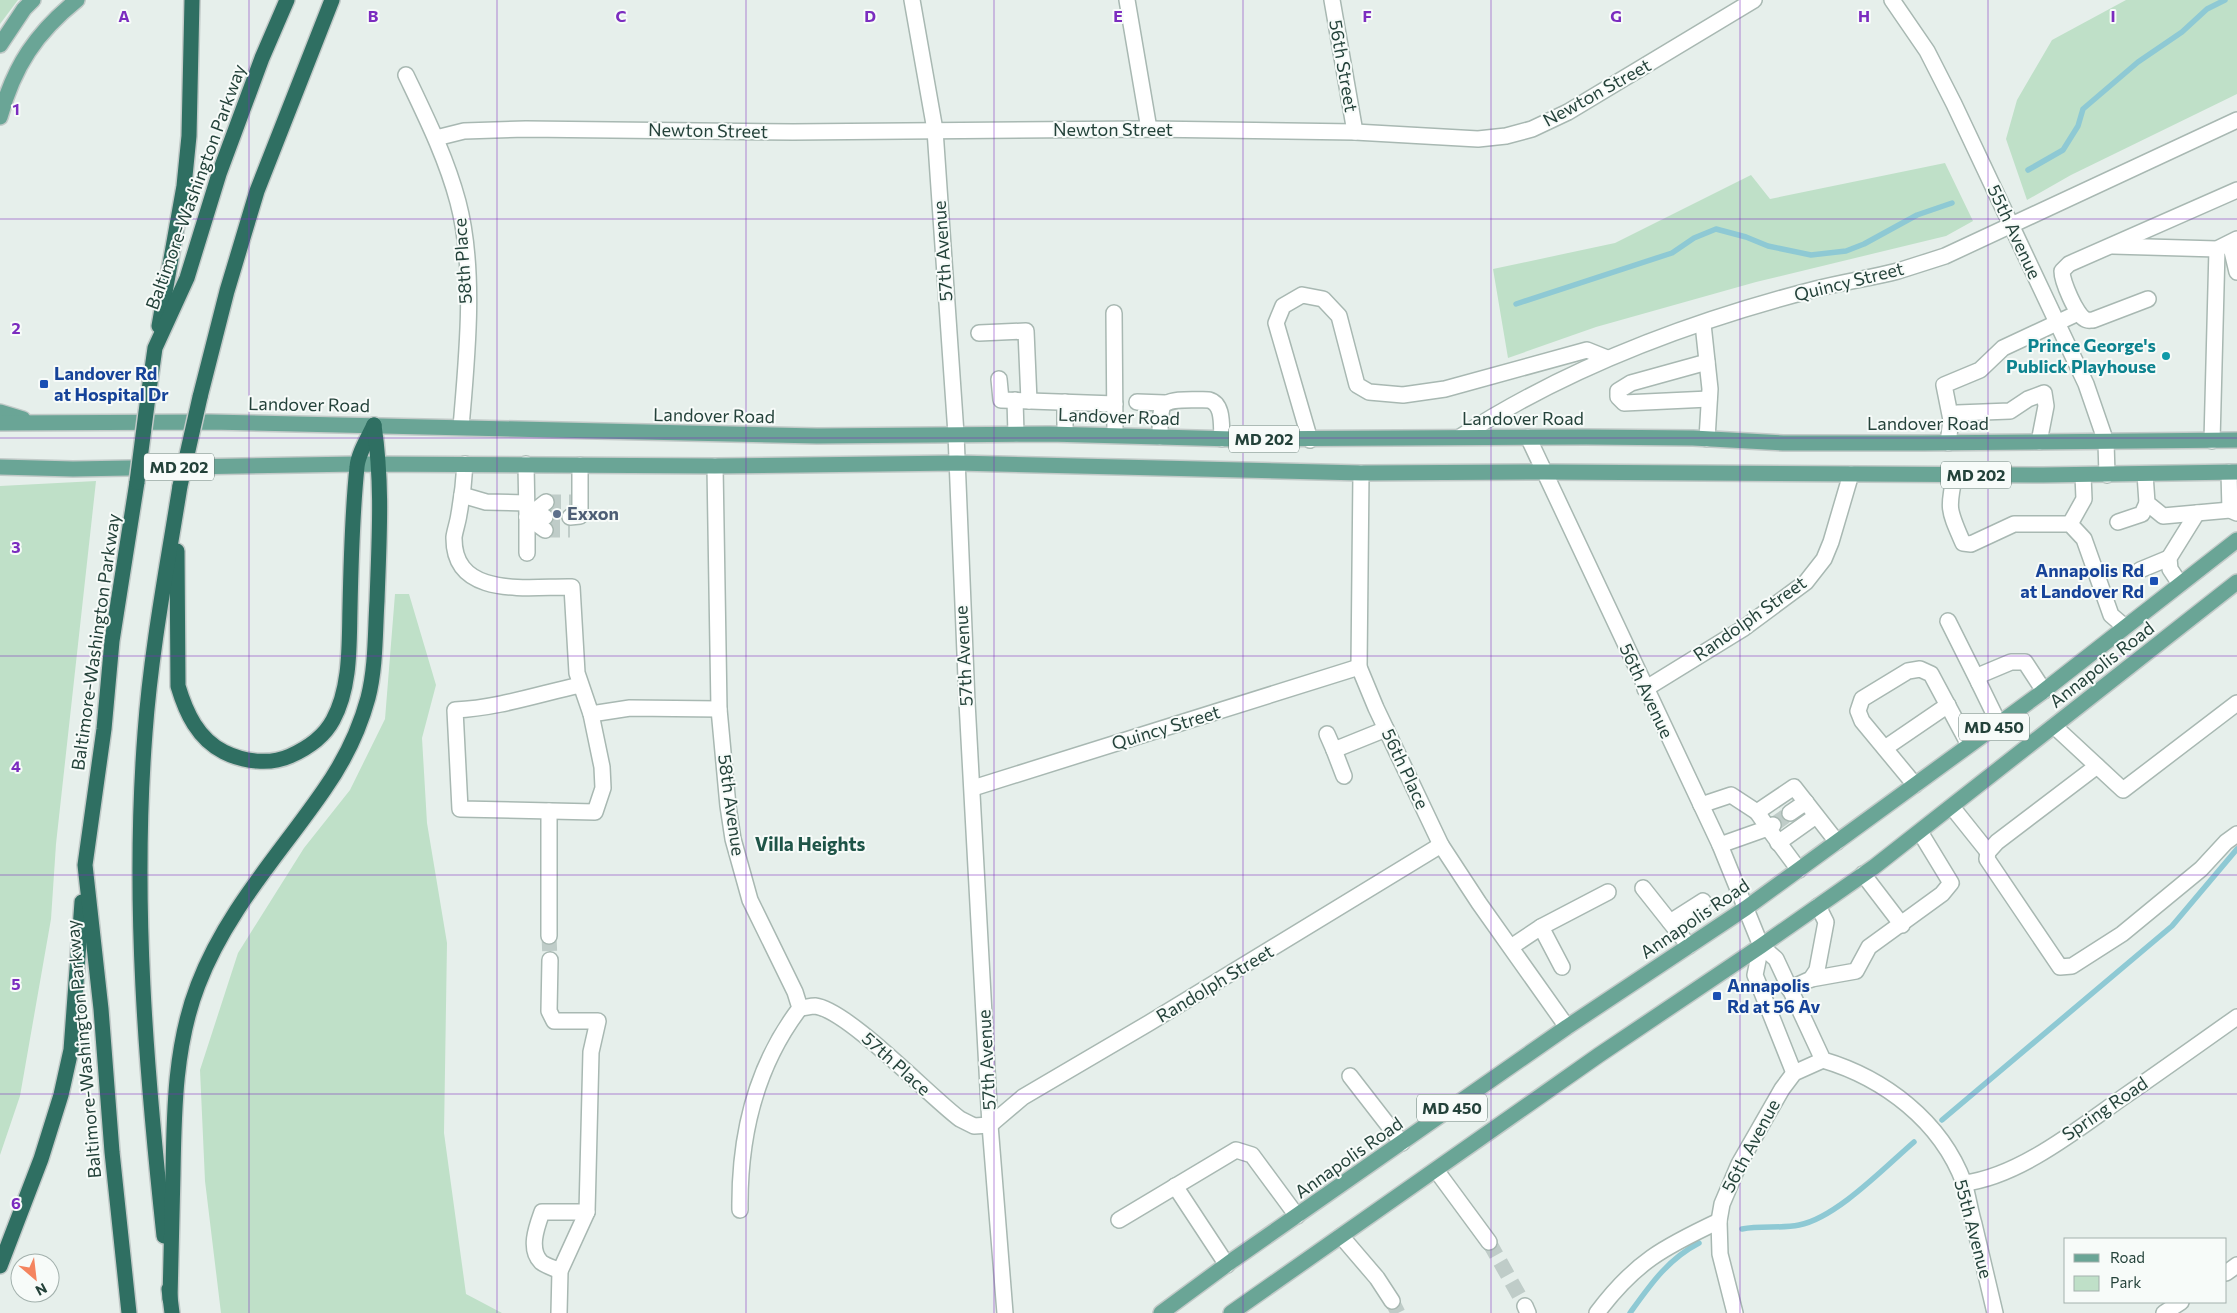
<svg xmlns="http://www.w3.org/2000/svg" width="2237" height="1313" font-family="Commissioner,sans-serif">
<rect width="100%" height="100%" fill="#e6efeb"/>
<g fill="#bfe0c8">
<polygon points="0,0 18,0 0,24"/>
<polygon points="2126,0 2237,0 2237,94 2071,175 2027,200 2006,139 2017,100 2052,40"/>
<polygon points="1945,163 1973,221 1946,236 1756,282 1596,327 1508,358 1493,269 1615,243 1751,175 1770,199"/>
<polygon points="96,481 56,844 51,919 20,1096 0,1155 0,486"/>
<polygon points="395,594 409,594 436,685 422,738 427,823 447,943 444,1133 466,1294 502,1313 221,1313 205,1181 200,1070 238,953 304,848 350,790 385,719"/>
</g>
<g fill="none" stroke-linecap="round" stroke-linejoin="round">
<g stroke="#8ec9d4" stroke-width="5.5">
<polyline points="2028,170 2063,150 2078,126 2083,109 2138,62 2182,32 2207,9 2225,0"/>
<polyline points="1516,304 1672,253 1694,238 1716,229 1746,237 1768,246 1811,255 1846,251 1864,244 1917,215 1952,203"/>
<polyline points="1942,1120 2172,926 2237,849"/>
<path d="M1742 1229C1761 1225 1780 1229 1799 1225 1836 1218 1885 1167 1914 1142"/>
<path d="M1630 1313C1650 1285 1668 1259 1699 1243"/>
</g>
<g stroke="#bfccc8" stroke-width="15" stroke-dasharray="15 8" stroke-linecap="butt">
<polyline points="546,502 571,502"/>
<polyline points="545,517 570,517"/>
<polyline points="545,530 570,530"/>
<polyline points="1773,825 1790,813"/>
<polyline points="549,936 550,960"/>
<polyline points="1489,1242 1525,1306"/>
<polyline points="1392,1301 1398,1313"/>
</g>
<g stroke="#a8b8b2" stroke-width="18">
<g id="minor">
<polyline points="912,0 935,130 956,434 967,702 990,1125 1005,1313"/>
<polyline points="1127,0 1149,129"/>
<polyline points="1332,0 1355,132"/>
<polyline points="1892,0 1927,51 1954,104 2086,384 2106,442 2107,475"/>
<path d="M406 75C426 117 446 157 458 202 476 270 467 357 461 427"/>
<polyline points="436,138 464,131 526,129 793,132 1149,129 1355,132 1478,139 1506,136 1532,129 1568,112 1754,0"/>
<polyline points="2230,243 2237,272"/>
<polyline points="2113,246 2217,249 2237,239"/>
<path d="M2148 299 2093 320C2090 320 2087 321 2085 319 2076 315 2062 281 2062 271L2069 264 2237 190"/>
<polyline points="1114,313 1115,435"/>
<polyline points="1703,324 1710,389 1707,439"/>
<polyline points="979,333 1026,331 1029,401"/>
<polyline points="1707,362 1631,383 1618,391 1618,397 1624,403 1709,399"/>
<polyline points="999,379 1001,400 1115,404"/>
<polyline points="1015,400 1016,434"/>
<polyline points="1137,402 1165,403"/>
<polyline points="1951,420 1944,385 1980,370 2003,348 2078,313"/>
<polyline points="1065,434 1065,402"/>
<path d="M1160 437C1160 428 1160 416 1162 408 1166 397 1198 400 1209 400 1224 404 1221 426 1222 439"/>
<path d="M1460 437C1568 367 1691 321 1816 289 1843 282 1871 278 1898 271 1914 266 1929 261 1945 256L2237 120"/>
<path d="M1528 437 1720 845 1761 946 1776 959 1823 1060C1884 1078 1941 1121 1964 1183 1968 1196 1970 1211 1974 1224 1981 1254 1988 1283 1995 1313"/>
<polyline points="1310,440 1276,323 1283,306 1302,295 1323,299 1339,316 1357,385 1369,392 1403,395 1445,389 1587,350 1607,358"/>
<polyline points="2212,441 2217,249"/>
<polyline points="1948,443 1951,420 1957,413 2010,411 2028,399 2044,393 2046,406 2039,442"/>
<path d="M465 464C464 481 462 498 459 514 458 522 455 530 454 537 453 600 530 586 572 587L577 673 591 714 602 767 603 788 595 812 460 809 455 710C498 708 539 694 580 685"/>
<polyline points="526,464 527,517 545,517"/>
<path d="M715 466 719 709 728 806 733 839 750 900 795 992 800 1008C755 1067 739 1136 740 1210"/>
<polyline points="2229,472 2230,510"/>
<polyline points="1361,473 1359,667 1376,708 1441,845 1479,903 1567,1027"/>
<polyline points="2145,474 2147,503 2163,516 2230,510 2237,513"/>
<path d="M1955 475C1947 509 1949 511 1963 543L1971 544 2014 524H2070L2084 539 2111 615 2125 627"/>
<polyline points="462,495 486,502 526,503"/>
<polyline points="527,517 527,553"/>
<polyline points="527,517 546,502"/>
<polyline points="527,517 545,530"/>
<polyline points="570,517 580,516 580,465"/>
<polyline points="2118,522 2142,514 2147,503"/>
<polyline points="2070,524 2084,499 2083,475"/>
<polyline points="2140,570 2169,558"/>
<polyline points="2180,584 2170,569 2169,558 2197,513"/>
<polyline points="1948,621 1979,683"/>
<polyline points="1645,689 1744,628 1806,582 1824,559 1831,542 1851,474"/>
<polyline points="591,714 630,708 719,709"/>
<polyline points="1999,724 1979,683 1980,675 2011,662 2025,662 2044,691"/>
<polyline points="2054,726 2123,790 2237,703"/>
<polyline points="1327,734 1334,750"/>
<polyline points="1885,748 1948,705"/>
<polyline points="2097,766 1997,842 1988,852 1987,859 2060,967 2072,966 2122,934 2201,869 2226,842 2237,834"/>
<polyline points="1344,776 1334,750 1386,729"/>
<polyline points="1915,785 1862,721 1858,711 1862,699 1908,671 1920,669 1931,674 1969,745"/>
<polyline points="973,788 1359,667"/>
<polyline points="1701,805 1731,795 1757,812 1794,787 1837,842"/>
<polyline points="1952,807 1988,852"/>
<polyline points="549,811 549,936"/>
<polyline points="1790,813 1806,802"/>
<polyline points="1773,825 1768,828 1799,870"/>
<polyline points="1778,843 1816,816"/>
<polyline points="1720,845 1768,828 1757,812"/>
<polyline points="1863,874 1902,925"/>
<polyline points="1643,888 1689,946"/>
<polyline points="1670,922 1703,901"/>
<polyline points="1541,927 1608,892"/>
<polyline points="1761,946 1755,975 1794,1073"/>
<polyline points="1511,947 1541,927 1562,967"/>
<polyline points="550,960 549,1011 554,1021 598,1021 591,1052 587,1212 560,1271 559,1313"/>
<polyline points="1811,979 1856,971 1869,947 1942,894 1951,883 1920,832"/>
<polyline points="1789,989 1811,979 1817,970 1826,922 1818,906"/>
<path d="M800 1008C804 1008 810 1006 815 1006 848 1010 929 1096 960 1119L974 1126 990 1125 1023 1097 1149 1023 1441 845"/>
<polyline points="1350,1076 1402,1143"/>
<polyline points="1436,1170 1489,1242"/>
<path d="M1964 1183C2018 1177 2078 1129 2122 1098 2161 1071 2199 1044 2237 1017"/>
<polyline points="1175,1186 1227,1265"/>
<polyline points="1119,1220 1236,1150 1252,1155 1297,1216"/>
<polyline points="1341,1236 1377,1278 1392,1301"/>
<path d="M560 1271C554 1268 546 1266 541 1262 528 1249 537 1226 542 1212H587"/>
<polyline points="2226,1273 2237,1265"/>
<polyline points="1525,1306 1528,1313"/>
<path d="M1597 1313C1635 1262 1664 1247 1719 1221"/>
<polyline points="1735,1313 1720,1254 1719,1221 1722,1204 1739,1164 1782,1089 1794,1073 1823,1060"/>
<polyline points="2164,1313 2181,1302"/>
</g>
</g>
<g stroke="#c2cac8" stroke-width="18">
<g id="major">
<polyline points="0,45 24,9 33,0"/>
<path d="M0 117C14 66 36 33 77 0"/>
<polyline points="0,412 23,419"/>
<polyline points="0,423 210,422 817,436 1049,434 1233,439 1586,437 1693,438 1783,443 1922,443 2237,440"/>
<polyline points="0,467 73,469 357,464 715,466 957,463 1361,473 1544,472 2043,475 2237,472"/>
<polyline points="1161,1313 1233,1260 1567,1027 1746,908 2041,693 2237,540"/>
<polyline points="1231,1313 1599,1055 1761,946 1874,867 2237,582"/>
</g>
</g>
<g stroke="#c2cac8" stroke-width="18">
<g id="highway">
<polyline points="159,326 184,186 189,136 192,0"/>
<polyline points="148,397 155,348 187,278 219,174 262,58 287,0"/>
<polyline points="200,397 227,291 257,191 332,0"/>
<path d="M177 551 178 686C186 713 198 739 224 752 244 762 270 765 290 756 308 748 324 737 333 720 351 687 349 644 350 608 351 561 352 514 357 467 358 454 368 438 374 425"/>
<path d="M164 1236C146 1069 132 902 145 733 151 650 167 568 180 486"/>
<polyline points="0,1266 41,1159 61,1095 71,1050 82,902"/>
<polyline points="169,1289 172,1313"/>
<path d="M170 1299C171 1257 172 1215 173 1173 174 1110 175 1044 198 985 226 911 280 854 324 790 343 763 359 731 368 698 376 667 375 633 377 601 379 540 383 486 374 425"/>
<polyline points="129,1313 112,1152 101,1009 85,865 104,729 112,641 137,482"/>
</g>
</g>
<use href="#minor" stroke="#fff" stroke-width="15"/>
<use href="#major" stroke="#6aa596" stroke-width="15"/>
<use href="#highway" stroke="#2f6f62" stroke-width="15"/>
<g stroke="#c2cac8" stroke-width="18" stroke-linecap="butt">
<g id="highway-bridge">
<polyline points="137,482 148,397"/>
<polyline points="180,486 200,397"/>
</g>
</g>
<use href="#highway-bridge" stroke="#2f6f62" stroke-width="15"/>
</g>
<path fill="none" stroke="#7b2cbf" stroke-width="1" stroke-opacity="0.55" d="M249 0V1313M497 0V1313M746 0V1313M994 0V1313M1243 0V1313M1491 0V1313M1740 0V1313M1988 0V1313M0 219H2237M0 438H2237M0 656H2237M0 875H2237M0 1094H2237"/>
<circle fill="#0f9aa8" stroke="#f7fbf9" stroke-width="2" cx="2166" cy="356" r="5"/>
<g fill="#1a4fb4" stroke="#f7fbf9" stroke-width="2">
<rect x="39" y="379" width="10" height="10" rx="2.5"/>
<rect x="2149" y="576" width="10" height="10" rx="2.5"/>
<rect x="1712" y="991" width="10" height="10" rx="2.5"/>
</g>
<circle fill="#5c6f8a" stroke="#f7fbf9" stroke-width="2" cx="557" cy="514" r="5"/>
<g text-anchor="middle" stroke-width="4" stroke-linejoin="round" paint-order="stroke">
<g fill="#f7fbf9" stroke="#637a73" stroke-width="1">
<rect x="1229" y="425.5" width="70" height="27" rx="4"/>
<rect x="144" y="453.5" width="70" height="27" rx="4"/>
<rect x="1941" y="461.5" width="70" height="27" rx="4"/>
<rect x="1959" y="713.5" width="70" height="27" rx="4"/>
<rect x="1417" y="1094.5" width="70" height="27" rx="4"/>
</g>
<g font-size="16" font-weight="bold" fill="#24423a">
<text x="1264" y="445">MD 202</text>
<text x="179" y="473">MD 202</text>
<text x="1976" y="481">MD 202</text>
<text x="1994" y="733">MD 450</text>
<text x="1452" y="1114">MD 450</text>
</g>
<g font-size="18" fill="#24423a" stroke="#f7fbf9">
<text transform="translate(1343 66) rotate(80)" y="6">56th Street</text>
<text transform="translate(1597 93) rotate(-29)" y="6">Newton Street</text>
<text x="1113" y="136">Newton Street</text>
<text transform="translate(708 131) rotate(1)" y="6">Newton Street</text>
<text transform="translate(196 187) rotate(-70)" y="6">Baltimore-Washington Parkway</text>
<text transform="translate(2014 232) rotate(65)" y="6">55th Avenue</text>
<text transform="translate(943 251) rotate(-94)" y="6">57th Avenue</text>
<text transform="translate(463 261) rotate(-94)" y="6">58th Place</text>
<text transform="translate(1849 282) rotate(-14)" y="6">Quincy Street</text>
<text transform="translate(309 405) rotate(1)" y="6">Landover Road</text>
<text transform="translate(714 416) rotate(1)" y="6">Landover Road</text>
<text transform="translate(1119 417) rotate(2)" y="6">Landover Road</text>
<text x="1523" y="425">Landover Road</text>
<text x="1928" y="430">Landover Road</text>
<text transform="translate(1750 619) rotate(-35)" y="6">Randolph Street</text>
<text transform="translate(96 642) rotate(-82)" y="6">Baltimore-Washington Parkway</text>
<text transform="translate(964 656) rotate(-93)" y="6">57th Avenue</text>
<text transform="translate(2102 665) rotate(-38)" y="6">Annapolis Road</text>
<text transform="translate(1646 691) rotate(65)" y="6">56th Avenue</text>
<text transform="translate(1166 728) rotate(-17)" y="6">Quincy Street</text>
<text transform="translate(1405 769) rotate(65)" y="6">56th Place</text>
<text transform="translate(731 805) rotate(82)" y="6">58th Avenue</text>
<text transform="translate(1695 919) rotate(-34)" y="6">Annapolis Road</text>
<text transform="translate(1215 984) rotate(-31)" y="6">Randolph Street</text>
<text transform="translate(84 1049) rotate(-95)" y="6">Baltimore-Washington Parkway</text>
<text transform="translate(987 1060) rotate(-93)" y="6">57th Avenue</text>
<text transform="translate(896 1064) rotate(42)" y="6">57th Place</text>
<text transform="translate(2105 1109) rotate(-34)" y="6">Spring Road</text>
<text transform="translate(1751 1146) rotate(-62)" y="6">56th Avenue</text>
<text transform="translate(1349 1158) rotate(-35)" y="6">Annapolis Road</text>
<text transform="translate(1973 1229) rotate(75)" y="6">55th Avenue</text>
</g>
<g font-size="18" font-weight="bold" fill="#0d838f" stroke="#f7fbf9" text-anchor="end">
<text x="2156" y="352">Prince George's<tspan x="2156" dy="21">Publick Playhouse</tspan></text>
</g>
<g font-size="18" font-weight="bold" fill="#164399" stroke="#f7fbf9" text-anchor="start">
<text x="54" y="380">Landover Rd<tspan x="54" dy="21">at Hospital Dr</tspan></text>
<text x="2144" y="577" text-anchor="end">Annapolis Rd<tspan x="2144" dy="21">at Landover Rd</tspan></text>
<text x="1727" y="992">Annapolis<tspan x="1727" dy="21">Rd at 56 Av</tspan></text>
</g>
<g font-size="18" font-weight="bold" fill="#4e5e75" stroke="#f7fbf9" text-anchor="start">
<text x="567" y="520">Exxon</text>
</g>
<g font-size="19" font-weight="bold" fill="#1f5548" stroke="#f7fbf9">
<text x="810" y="851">Villa Heights</text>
</g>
</g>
<g font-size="16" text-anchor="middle" font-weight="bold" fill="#7b2cbf" stroke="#f7fbf9" stroke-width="4" stroke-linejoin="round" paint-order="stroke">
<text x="124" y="22">A</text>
<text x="373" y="22">B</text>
<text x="621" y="22">C</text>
<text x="870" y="22">D</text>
<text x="1118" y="22">E</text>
<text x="1367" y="22">F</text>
<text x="1616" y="22">G</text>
<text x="1864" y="22">H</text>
<text x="2113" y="22">I</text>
<text x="16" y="115">1</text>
<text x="16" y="334">2</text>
<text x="16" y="553">3</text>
<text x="16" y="772">4</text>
<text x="16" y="990">5</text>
<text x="16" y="1209">6</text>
</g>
<rect x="2064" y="1238" width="162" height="65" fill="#f7fbf9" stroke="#a3b1ad"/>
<rect x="2074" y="1254" width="25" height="8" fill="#6aa596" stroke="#a3b1ad"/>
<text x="2110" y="1263" font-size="15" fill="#24423a">Road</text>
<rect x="2074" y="1276" width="25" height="15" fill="#bfe0c8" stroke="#a3b1ad"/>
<text x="2110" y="1288" font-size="15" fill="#24423a">Park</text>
<g transform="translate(35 1278) rotate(152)"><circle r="24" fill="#f7fbf9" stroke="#a3b1ad"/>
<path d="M0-4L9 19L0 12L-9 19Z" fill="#f4845f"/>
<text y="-8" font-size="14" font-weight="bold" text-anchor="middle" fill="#24423a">N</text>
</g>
</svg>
